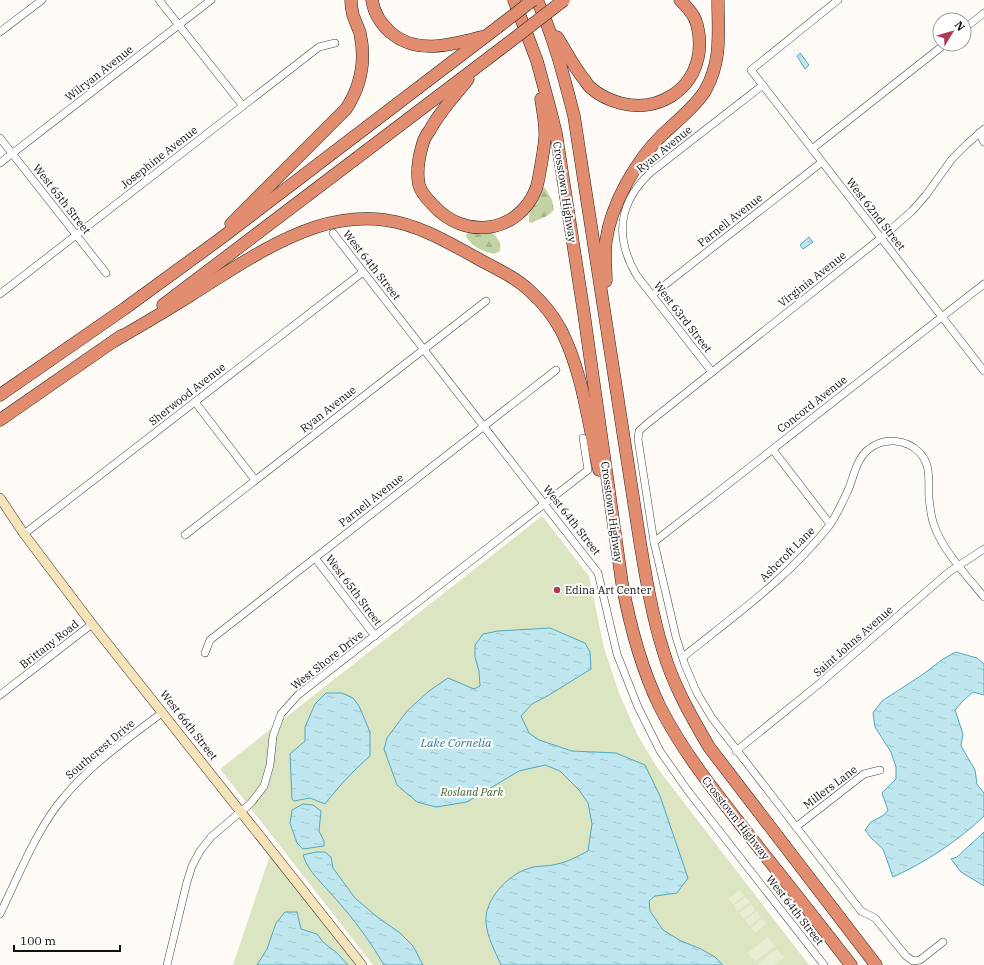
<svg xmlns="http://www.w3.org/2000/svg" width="984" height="965" font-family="'IBM Plex Serif',serif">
<defs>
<pattern id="forest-firs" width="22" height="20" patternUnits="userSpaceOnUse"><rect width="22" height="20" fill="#c2d4a3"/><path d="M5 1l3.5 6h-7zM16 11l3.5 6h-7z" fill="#a6b58b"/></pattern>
<pattern id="water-ripples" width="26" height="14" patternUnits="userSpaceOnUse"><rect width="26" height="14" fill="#c0e7ef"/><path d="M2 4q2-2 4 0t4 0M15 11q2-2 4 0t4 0" fill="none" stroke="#a4c5cc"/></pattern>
</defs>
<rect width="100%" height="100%" fill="#fefaf5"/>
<g fill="#dbe5c2">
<polygon points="542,516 589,576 604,648 619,693 637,734 658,769 809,965 373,965 220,769"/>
<polygon points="270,855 356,965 233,965"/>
</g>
<g fill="url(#forest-firs)">
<path d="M543 187 545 188 552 200 554 210 547 216 531 223 529 222C528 209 535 199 541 188Z"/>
<path d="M468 231H491C497 238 502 242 500 251L494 254C483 251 471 247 466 236Z"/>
</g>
<g fill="#e9edd3">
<polygon points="740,890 744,896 733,904 728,899"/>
<polygon points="745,897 750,902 738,911 734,906"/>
<polygon points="751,904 755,910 744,919 739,913"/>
<polygon points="757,911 761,917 750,926 745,920"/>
<polygon points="762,919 766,924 755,933 751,928"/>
<polygon points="767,937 775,946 755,962 748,953"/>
<polygon points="777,949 784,958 775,965 757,965"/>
</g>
<g fill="url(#water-ripples)" stroke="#50a7bd">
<polygon points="800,53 809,65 805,69 797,56"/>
<polygon points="809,237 813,242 803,249 800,245"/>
<path d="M550 628 585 643 590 652 591 669 549 695 532 704 521 716 529 733 539 740 572 751 616 753 645 765 660 796 688 878 677 893 655 896 649 901 650 911 663 930 681 941 701 949 715 957 723 965H501C495 951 487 937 486 922 484 900 508 875 527 869 536 865 548 867 557 864 568 862 578 856 588 851L592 824 588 803 579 790 560 771 545 765 519 771 467 802 436 807 417 802 397 785 384 749 387 738 407 711 429 691 448 678 474 689 480 686 479 671 475 657V645L483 634 498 631Z"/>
<path d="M956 652 977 658 984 664V695L973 692 962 702 955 710 963 734 961 746 975 770 977 784 984 793V816C958 841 926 862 893 877L883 849 871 838 865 830 871 822 884 815 888 810 882 793 896 779V767L891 752 875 727 873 713 882 701 922 675 943 659Z"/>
<path d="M326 693H342L353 698 359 706 370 732V756C353 771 339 786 325 804L310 798 294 801 292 799 290 754 305 741V727L315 704Z"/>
<polygon points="303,804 313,805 321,811 319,831 324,841 324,846 303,849 297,843 290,823 292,810"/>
<polygon points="984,832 984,886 961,872 951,859 957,857"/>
<path d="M316 852H325L331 857 333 868 355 898 376 916 400 933 413 946 423 965H384C370 941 353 918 334 897 323 884 308 872 303 855Z"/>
<polygon points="285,912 297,912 301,929 317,934 323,942 337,953 348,965 257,965 267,949 276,923"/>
</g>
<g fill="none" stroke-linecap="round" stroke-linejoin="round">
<g stroke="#444" stroke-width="8">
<g id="street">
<polyline points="159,0 243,106"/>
<polyline points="838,0 751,70 984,371"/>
<polyline points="964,29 984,13"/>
<polyline points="0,32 42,0"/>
<polyline points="979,133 984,142"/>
<polyline points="0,138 106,273"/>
<polyline points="812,149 945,44"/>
<polyline points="0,163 211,0"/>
<polyline points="333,233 598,573 617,654 638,707 660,751 688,791 824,965"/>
<polyline points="0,294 319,47 335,43"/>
<polyline points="652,295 822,162"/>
<path d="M712 372 637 276C614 237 618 203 651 172L763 85"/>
<polyline points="195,402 255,480"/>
<polyline points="773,450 830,524"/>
<polyline points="24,534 363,272"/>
<polyline points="185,535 486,301"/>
<polyline points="654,542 984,284"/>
<polyline points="315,558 375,636"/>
<polyline points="205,653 210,640 556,370"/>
<path d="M683 657C734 616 788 578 829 526 837 515 843 501 849 488 854 475 857 458 869 449 884 437 906 439 919 452 932 465 928 482 929 498 930 507 931 517 934 525 943 551 967 576 984 597"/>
<polyline points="0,695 92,624"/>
<polyline points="736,751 819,684 949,572 984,549"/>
<polyline points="796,827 864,774 880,770"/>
<path d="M0 914C18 877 37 828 64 797 92 763 129 738 163 712"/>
<polyline points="943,942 920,960 913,961 906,956 875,918 861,911 712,718 697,693 685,665 676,637 654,542 638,439 639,431 648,423 881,238 912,211 926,195 952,159 967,144 984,129"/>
<polyline points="167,965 187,882 192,866 200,851 211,837 251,803 264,786 270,765 273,736 281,714 298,695 588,470 583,438"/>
</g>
</g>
<g stroke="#333" stroke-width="10">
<polyline id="secondary" points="0,498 24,534 92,624 362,965"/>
</g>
<g stroke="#222" stroke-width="13">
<g id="highway">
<path d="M372 0C374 13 380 23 390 32 416 55 451 45 481 37"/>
<path d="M514 0 537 61 550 109 556 133 584 314 622 583C630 626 641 668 660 707 684 754 716 793 748 834 783 878 817 921 851 965"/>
<path d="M537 0C554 37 564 77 574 116L640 542C646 578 652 615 663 650 673 685 691 716 709 747L876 965"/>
<path d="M557 37C566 51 573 65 583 78 586 81 587 85 591 88 599 95 609 100 620 103 657 113 694 91 699 52 700 42 699 29 695 19 692 12 686 6 680 0"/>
<path d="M468 79C455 96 440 111 430 130 427 134 424 138 423 143 419 156 416 171 419 185 421 192 428 200 433 205 464 240 518 234 536 189 538 183 539 177 540 171 542 160 544 149 545 138 546 125 543 112 541 99"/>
<path d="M231 224 346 109C361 86 366 60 360 33 358 27 355 21 353 15 352 11 351 5 351 0"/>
<path d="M606 281C606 268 604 254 606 241 611 204 636 161 662 135 674 124 699 103 706 89 722 60 718 32 718 0"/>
<polyline points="163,305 507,44"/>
<path d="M114 341C140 326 166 311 191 295 231 270 271 242 316 227 338 220 362 217 385 220 421 225 451 244 482 261 499 270 516 278 530 291 542 302 553 315 561 330 583 373 588 423 599 470"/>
<polyline points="0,395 124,309 220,239 498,27"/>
<polyline points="0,420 121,336"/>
</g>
</g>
<use href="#street" stroke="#fff" stroke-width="7"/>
<use href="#secondary" stroke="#f5e3b9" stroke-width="9"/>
<use href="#highway" stroke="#e28d6f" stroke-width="12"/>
<g stroke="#222" stroke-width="13" stroke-linecap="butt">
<g id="highway-bridge">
<polyline points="498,27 533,0"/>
<polyline points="507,44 564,0"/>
</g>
</g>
<use href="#highway-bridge" stroke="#e28d6f" stroke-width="12"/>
</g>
<circle fill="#b03956" stroke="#fff" stroke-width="1.5" cx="557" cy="590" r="4"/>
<g text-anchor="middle" stroke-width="4" stroke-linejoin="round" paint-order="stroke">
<g font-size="11" fill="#111" stroke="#fff">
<text transform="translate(99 73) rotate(-38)" y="4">Wilryan Avenue</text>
<text transform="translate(664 149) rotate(-39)" y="4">Ryan Avenue</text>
<text transform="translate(159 157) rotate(-38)" y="4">Josephine Avenue</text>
<text transform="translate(565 192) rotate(81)" y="4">Crosstown Highway</text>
<text transform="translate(62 199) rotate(52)" y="4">West 65th Street</text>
<text transform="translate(876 214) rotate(52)" y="4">West 62nd Street</text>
<text transform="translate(730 220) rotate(-38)" y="4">Parnell Avenue</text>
<text transform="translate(372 265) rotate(52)" y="4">West 64th Street</text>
<text transform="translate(812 279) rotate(-38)" y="4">Virginia Avenue</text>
<text transform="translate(683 317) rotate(52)" y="4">West 63rd Street</text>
<text transform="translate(187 394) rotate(-38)" y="4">Sherwood Avenue</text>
<text transform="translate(812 404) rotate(-38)" y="4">Concord Avenue</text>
<text transform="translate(328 409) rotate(-38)" y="4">Ryan Avenue</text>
<text transform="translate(371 500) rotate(-38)" y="4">Parnell Avenue</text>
<text transform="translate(612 512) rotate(82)" y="4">Crosstown Highway</text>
<text transform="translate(572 520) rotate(52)" y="4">West 64th Street</text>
<text transform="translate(787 554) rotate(-45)" y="4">Ashcroft Lane</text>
<text transform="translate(354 590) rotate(53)" y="4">West 65th Street</text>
<text transform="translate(853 641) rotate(-41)" y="4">Saint Johns Avenue</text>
<text transform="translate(49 644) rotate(-38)" y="4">Brittany Road</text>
<text transform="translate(327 660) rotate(-38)" y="4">West Shore Drive</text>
<text transform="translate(189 725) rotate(52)" y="4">West 66th Street</text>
<text transform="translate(100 749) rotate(-40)" y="4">Southcrest Drive</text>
<text transform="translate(830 787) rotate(-37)" y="4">Millers Lane</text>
<text transform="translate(736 818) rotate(52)" y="4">Crosstown Highway</text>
<text transform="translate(795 910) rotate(52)" y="4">West 64th Street</text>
</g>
<g font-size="11" fill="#111" stroke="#fff" text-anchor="start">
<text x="565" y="594">Edina Art Center</text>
</g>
<g font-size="11" font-style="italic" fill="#3f6128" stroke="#fff">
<text x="472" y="796">Rosland Park</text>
</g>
<g font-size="12" font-style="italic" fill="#287a94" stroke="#fff">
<text x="456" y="747">Lake Cornelia</text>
</g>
</g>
<g transform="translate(952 32) rotate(52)"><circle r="19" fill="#ffffff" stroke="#a0a0a0"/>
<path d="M0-3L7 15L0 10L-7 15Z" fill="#b03956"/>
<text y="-6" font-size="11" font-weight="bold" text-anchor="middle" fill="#111111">N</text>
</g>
<path d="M14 945v6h106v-6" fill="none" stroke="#111111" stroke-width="2"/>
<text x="20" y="945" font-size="12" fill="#111111" stroke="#ffffff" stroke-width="3" paint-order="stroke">100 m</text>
</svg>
